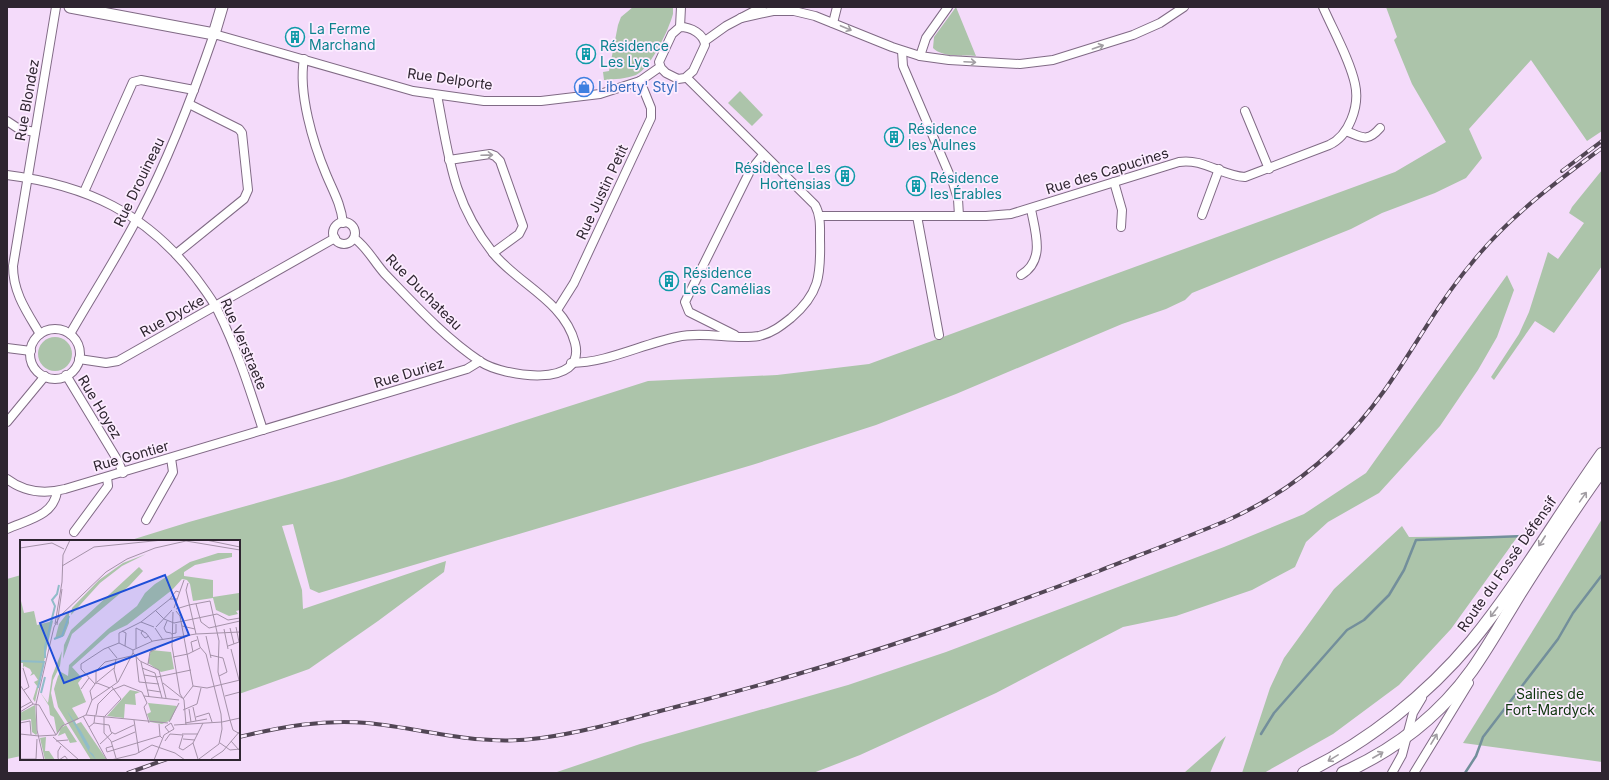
<svg xmlns="http://www.w3.org/2000/svg" width="1609" height="780" font-family="Inter,sans-serif">
<rect width="100%" height="100%" fill="#f4dbfa"/>
<g fill="#acc4aa">
<path d="M633 7H673V14C669 29 651 68 636 75 626 79 615 79 604 80L603 72 609 71 618 25 621 17Z"/>
<path d="M956 7 976 56C963 55 943 58 933 48L934 37Z"/>
<polygon points="1386,7 1602,7 1602,131 1587,141 1531,60 1469,129 1482,158 1466,178 1435,193 1382,213 1351,229 1192,293 1185,300 1166,309 1122,324 956,394 876,425 752,465 319,593 310,589 293,524 282,526 302,590 303,609 446,561 444,572 378,621 309,669 239,694 239,541 128,541 189,522 342,479 648,381 777,375 869,364 1395,172 1446,142 1412,84 1394,40 1397,37"/>
<polygon points="740,91 763,115 752,126 728,103"/>
<polygon points="1602,170 1602,266 1554,333 1535,321 1494,380 1491,377 1519,334 1529,312 1548,252 1558,259 1584,223 1569,213 1572,207"/>
<polygon points="1507,275 1514,290 1497,337 1478,370 1440,426 1379,493 1328,522 1306,542 1295,567 1252,590 1176,616 1123,627 996,693 860,755 813,773 554,773 640,744 848,685 946,652 1224,547 1304,514 1366,473"/>
<circle cx="55" cy="354" r="17"/>
<polygon points="1602,519 1602,762 1463,743"/>
<polygon points="1402,526 1409,537 1518,536 1451,629 1399,685 1333,734 1264,773 1242,773 1270,688 1284,658 1334,589"/>
<polygon points="21,575 21,756 7,759 7,579"/>
<polygon points="1226,736 1210,773 1184,773"/>
</g>
<g fill="none" stroke-linecap="round" stroke-linejoin="round">
<g stroke="#738f9b" stroke-width="2.5">
<polyline points="1261,734 1274,713 1347,630 1364,620 1389,595 1404,570 1416,540 1524,536"/>
<polyline points="1465,773 1476,756 1483,737 1558,639 1573,613 1602,575"/>
</g>
<g stroke="#806a85" stroke-width="10">
<g id="street">
<polyline points="741,18 773,11 794,11 815,16 892,47 920,56 949,60 1020,64 1053,60 1133,35 1160,23 1184,7"/>
<polyline points="833,23 837,7"/>
<path d="M680 27C691 27 704 34 705 45L693 71 685 78 678 79 666 73 661 68 659 62 672 34Z"/>
<polyline points="680,27 681,7"/>
<polyline points="705,41 726,26 762,7"/>
<polyline points="902,51 903,66 953,183 958,199 959,216"/>
<polyline points="920,56 926,38 948,7"/>
<path d="M304 59C298 93 313 143 326 174 333 191 341 204 343 223"/>
<polyline points="1245,111 1269,169"/>
<polyline points="7,121 19,129 35,132"/>
<path d="M1346 131C1362 137 1367 143 1380 128"/>
<polyline points="449,160 490,154 495,156 500,161 523,226 519,234 493,253"/>
<path d="M7 175C86 185 147 213 196 278 204 289 212 299 218 311 237 349 250 390 263 430"/>
<polyline points="1114,182 1122,210 1121,227"/>
<polyline points="84,192 133,82 141,80 194,90"/>
<polyline points="1202,215 1219,169"/>
<path d="M820 216H986L1011 214 1179 162C1203 158 1222 176 1245 177L1329 145C1349 136 1360 106 1355 84 1350 60 1333 30 1323 7"/>
<polyline points="917,216 939,335"/>
<circle cx="344" cy="233" r="11"/>
<path d="M354 238C367 247 374 262 385 274 415 305 445 338 481 362 502 376 587 390 575 343 564 301 518 284 493 253 452 201 449 157 437 95"/>
<polyline points="176,254 244,199 248,190 242,133 239,129 189,104"/>
<path d="M1021 275C1046 260 1035 232 1031 209"/>
<polyline points="557,310 574,283 651,118 651,108 640,81"/>
<circle cx="55" cy="354" r="25"/>
<path d="M40 334C27 312 13 293 13 266L56 7"/>
<path d="M70 334C93 294 119 254 140 213 170 156 193 95 214 34L413 91 484 101H541L600 94 640 81 660 67"/>
<polyline points="735,335 689,312 685,302 750,171 763,155"/>
<polyline points="7,348 31,351"/>
<polyline points="79,359 106,363 118,361 335,238"/>
<path d="M571 363C607 363 642 344 677 337 704 331 733 340 759 336 772 333 781 326 791 318 819 294 821 276 820 240 820 228 821 216 815 205L687 78"/>
<polyline points="66,375 118,461 123,473"/>
<polyline points="7,422 45,376"/>
<path d="M7 479C24 492 45 494 65 489L467 369 480 361"/>
<polyline points="146,520 173,472 171,458"/>
<path d="M7 529C27 520 54 516 57 491"/>
<polyline points="74,532 108,486 107,477"/>
<polyline points="1392,773 1402,755 1413,713 1422,698"/>
<polyline points="1414,773 1469,683"/>
</g>
</g>
<g stroke="#806a85" stroke-width="13">
<polyline id="secondary" points="70,7 214,34 222,7"/>
</g>
<g stroke="#806a85" stroke-width="14">
<g id="primary">
<path d="M1304 773C1368 742 1427 695 1472 641 1520 582 1558 516 1602 454"/>
<path d="M1343 773C1394 750 1439 716 1472 670 1489 646 1504 619 1520 593 1546 552 1573 510 1602 470"/>
</g>
</g>
<use href="#street" stroke="#fff" stroke-width="8"/>
<use href="#secondary" stroke="#fff" stroke-width="11"/>
<use href="#primary" stroke="#fff" stroke-width="12"/>
<g stroke="#524655" stroke-width="4">
<g id="rail">
<polyline points="1562,171 1602,141"/>
<path d="M239 737C281 727 323 719 367 723 428 729 477 747 541 738 593 731 645 714 696 702 834 667 966 622 1099 571 1142 554 1185 538 1228 520 1292 491 1343 449 1384 391 1414 349 1438 303 1471 264 1508 217 1555 183 1602 148"/>
<polyline points="128,773 167,759"/>
</g>
</g>
<use href="#rail" stroke="#fcecff" stroke-width="2.5" stroke-dasharray="8" stroke-linecap="butt"/>
</g>
<defs><path id="oneway-shaft" d="M-6 0H5M1.5-3L5.5 0L1.5 3" fill="none" stroke-width="1.6" stroke-linecap="round" stroke-linejoin="round"/></defs>
<g stroke="#a19da2">
<use href="#oneway-shaft" transform="translate(846 28) rotate(23)"/>
<use href="#oneway-shaft" transform="translate(1098 47) rotate(-19)"/>
<use href="#oneway-shaft" transform="translate(970 62) rotate(3)"/>
<use href="#oneway-shaft" transform="translate(487 155) rotate(-2)"/>
<use href="#oneway-shaft" transform="translate(1583 497) rotate(-55)"/>
<use href="#oneway-shaft" transform="translate(1542 541) rotate(123)"/>
<use href="#oneway-shaft" transform="translate(1494 612) rotate(127)"/>
<use href="#oneway-shaft" transform="translate(1434 739) rotate(-59)"/>
<use href="#oneway-shaft" transform="translate(1378 755) rotate(-30)"/>
<use href="#oneway-shaft" transform="translate(1333 758) rotate(149)"/>
</g>
<defs>
<g id="building-ring" transform="scale(1)"><circle r="9.5" fill="#fcecff" stroke="#0f9aa8" stroke-width="1.5"/><path d="M-4-6H4V6H1V3H-1V6H-4ZM-2.5-4.3h1.7v1.8h-1.7ZM.8-4.3h1.7v1.8H.8ZM-2.5-1h1.7V.8h-1.7ZM.8-1h1.7V.8H.8Z" fill="#0f9aa8"/></g>
<g id="shop-ring" transform="scale(1)"><circle r="9.5" fill="#fcecff" stroke="#3f7fe0" stroke-width="1.5"/><path d="M-5-2.5h2.3a2.7 3.5 0 0 1 5.4 0H5L5.5 6h-11ZM-1.5-2.5h3a1.5 2.3 0 0 0-3 0Z" fill="#3f7fe0"/></g>
</defs>
<g fill-rule="evenodd">
<use href="#building-ring" x="295" y="37"/>
<use href="#building-ring" x="586" y="54"/>
<use href="#shop-ring" x="584" y="87"/>
<use href="#building-ring" x="894" y="137"/>
<use href="#building-ring" x="845" y="176"/>
<use href="#building-ring" x="916" y="186"/>
<use href="#building-ring" x="669" y="281"/>
</g>
<g text-anchor="middle" stroke-width="3.5" stroke-linejoin="round" paint-order="stroke">
<g font-size="14" fill="#0d838f" stroke="#fcecff" text-anchor="start">
<text x="309" y="34">La Ferme<tspan x="309" dy="16">Marchand</tspan></text>
<text x="600" y="51">Résidence<tspan x="600" dy="16">Les Lys</tspan></text>
<text x="908" y="134">Résidence<tspan x="908" dy="16">les Aulnes</tspan></text>
<text x="831" y="173" text-anchor="end">Résidence Les<tspan x="831" dy="16">Hortensias</tspan></text>
<text x="930" y="183">Résidence<tspan x="930" dy="16">les Érables</tspan></text>
<text x="683" y="278">Résidence<tspan x="683" dy="16">Les Camélias</tspan></text>
</g>
<g font-size="14" fill="#2e2530" stroke="#fcecff">
<text transform="translate(450 79) rotate(8)" y="5">Rue Delporte</text>
<text transform="translate(27 100) rotate(-80)" y="5">Rue Blondez</text>
<text transform="translate(1107 171) rotate(-17)" y="5">Rue des Capucines</text>
<text transform="translate(139 182) rotate(-64)" y="5">Rue Drouineau</text>
<text transform="translate(602 192) rotate(-65)" y="5">Rue Justin Petit</text>
<text transform="translate(424 292) rotate(45)" y="5">Rue Duchateau</text>
<text transform="translate(172 316) rotate(-29)" y="5">Rue Dycke</text>
<text transform="translate(244 344) rotate(67)" y="5">Rue Verstraete</text>
<text transform="translate(409 373) rotate(-17)" y="5">Rue Duriez</text>
<text transform="translate(100 407) rotate(59)" y="5">Rue Hoyez</text>
<text transform="translate(131 456) rotate(-16)" y="5">Rue Gontier</text>
<text transform="translate(1507 564) rotate(-55)" y="5">Route du Fossé Défensif</text>
</g>
<g font-size="14" fill="#366cbe" stroke="#fcecff" text-anchor="start">
<text x="598" y="92">Liberty' Styl</text>
</g>
<g font-size="14" fill="#0d350c" stroke="#fcecff">
<text x="1550" y="699">Salines de<tspan x="1550" dy="16">Fort-Mardyck</tspan></text>
</g>
</g>
<g transform="translate(20 540)">
<rect width="220" height="220" fill="#f4dbfa"/>
<path d="M198 13H212V17L175 25 164 32V36L193 40V57L219 53 220 70 216 71 218 74 209 76 196 70 193 58 173 61 170 44 167 40 162 39 152 50 107 85 90 93 52 127 62 138 58 143 66 162 52 168 59 179 55 181 56 184 61 182 87 220H71L38 167 34 149 38 136 41 132 48 136 49 125 88 89 117 66 125 53 135 44 170 22ZM126 14 102 26 80 43 51 75 52 68 79 40 103 23ZM119 27 123 31 109 46 52 94 43 119 44 105 51 90ZM0 57 4 73 14 71 17 85 33 81 15 162 13 159 17 146 14 142 18 140 14 134 10 136 12 133 10 129 4 126 3 128V123H0ZM49 71V83L44 96 35 99 39 84ZM131 110 151 112 154 129 141 132 128 123ZM42 111 40 126 33 140 31 153 34 167 45 184 37 194 34 177 30 175 29 166 20 152 28 163 32 136ZM110 150 120 152 115 154 116 165 105 164 104 178 87 176ZM128 163 148 165 157 166 151 180 142 184 130 182 127 174 131 172ZM15 165 17 194 16 195 12 192 11 179 0 181V173ZM46 185 57 202 50 203 45 193 38 196 41 188ZM26 197 25 211H29L35 220H25L20 198Z" fill="#acc4aa"/>
<path d="M47 171 61 191 70 207 69 211 73 214 76 220 69 212Z" fill="#90bcc9"/>
<path fill="none" stroke="#90bcc9" stroke-width="2" d="M34 99 42 96 49 76M25 118V107L35 66 32 60 37 54 39 45M0 121 24 122 18 148M21 153 25 137"/>
<path fill="none" stroke="#a592a9" stroke-width="1" d="M186 0 220 7M0 8 32 3 44 9M42 26 74 7 143 0M168 43 166 50 176 94M150 59 156 51 159 52M176 64 181 82 189 88 220 81M169 65 190 61 199 101 198 132 210 180M154 68 164 40M156 69 169 65M135 70 144 79 154 83 197 74 208 80 220 78M156 71 160 76 173 146M153 72 152 106 160 154 164 160 166 185M147 81 144 88 146 92 151 93M121 82 134 87M35 84 42 42 43 15 50 0M37 85 42 49M162 86 175 89M136 87 152 70M116 88 126 93 132 101M116 88V108M135 88 143 100M210 88 214 104M204 89 208 109M123 90 121 93 125 98 129 96M102 91 106 93 105 106M151 94 156 93V84M177 96 180 107 186 114 201 174 202 189 199 204 179 219M186 96 191 118M208 106 219 102 216 87M88 107 97 118M211 109 219 140M113 110 99 103V93L121 82 150 59H157M173 112 171 102 177 100M168 114 180 108M190 115 203 118 207 132 199 136M116 116 119 142 139 144M153 117 168 114M96 119 94 130 97 142M121 122 129 157M128 124 130 112 136 109M3 128 9 147 4 150M122 128 135 133 142 158M124 135 137 137M137 137 171 130M76 142V144V131L85 122 111 116M77 142 94 128M98 142 113 113M77 143 90 148M143 143 162 158M75 144 61 129V124L84 109 99 103M0 145 13 164M173 146 187 148 220 140M61 149 69 138M128 150 141 152M124 156 159 160M205 156 220 152M146 158 139 130 120 121 113 113V110L133 101 176 94 220 92M163 159 173 146M72 160 98 142M13 164 19 165 36 195M173 167 176 181M0 168 11 162M169 169 171 182M163 170 177 164 181 148M0 172 13 164M66 175 72 160 70 151 75 144M76 175 78 164 92 150 104 145 122 152 127 163 124 167 129 183M63 176 87 220M84 176V193L91 201 96 218M85 176 101 159 92 147M176 177 189 173 192 182M114 180 119 213M210 180 213 190 220 194M149 182 159 163M0 183 10 181 11 195M74 183 89 185 91 192 95 194 114 185M165 183 187 179M139 184 140 196M154 185 202 182 220 178M69 187 74 183 75 175M0 194 19 196M162 194H178M36 195 42 186 66 175 148 183M19 196 36 195M33 197 59 220M163 199 175 200M36 201 48 200M145 201 150 194 163 195 159 208 163 210 173 203 183 183M211 201 219 210M92 202 115 192M173 203 178 219M200 203 210 210 220 209M80 204 92 193M41 206 38 211V218L39 220 45 216 48 220M93 206 86 208 87 212 140 196 142 198M0 219H16L17 199M191 219 203 211 220 191M24 220 17 190 16 164 34 87 40 76 86 32 107 19 135 8 166 1 220 10M91 220 116 214 132 205 155 213 165 220M134 220 144 195 154 189 151 183 145 187 149 192"/>
<path fill="#1d4ed8" fill-opacity="0.15" stroke="#1d4ed8" stroke-width="2" d="M145 35 169 95 44 143 20 83Z"/>
<rect width="220" height="220" fill="none" stroke="#2e2530" stroke-width="2"/>
</g>
<rect width="1609" height="780" fill="none" stroke="#2e2530" stroke-width="16"/>
</svg>
